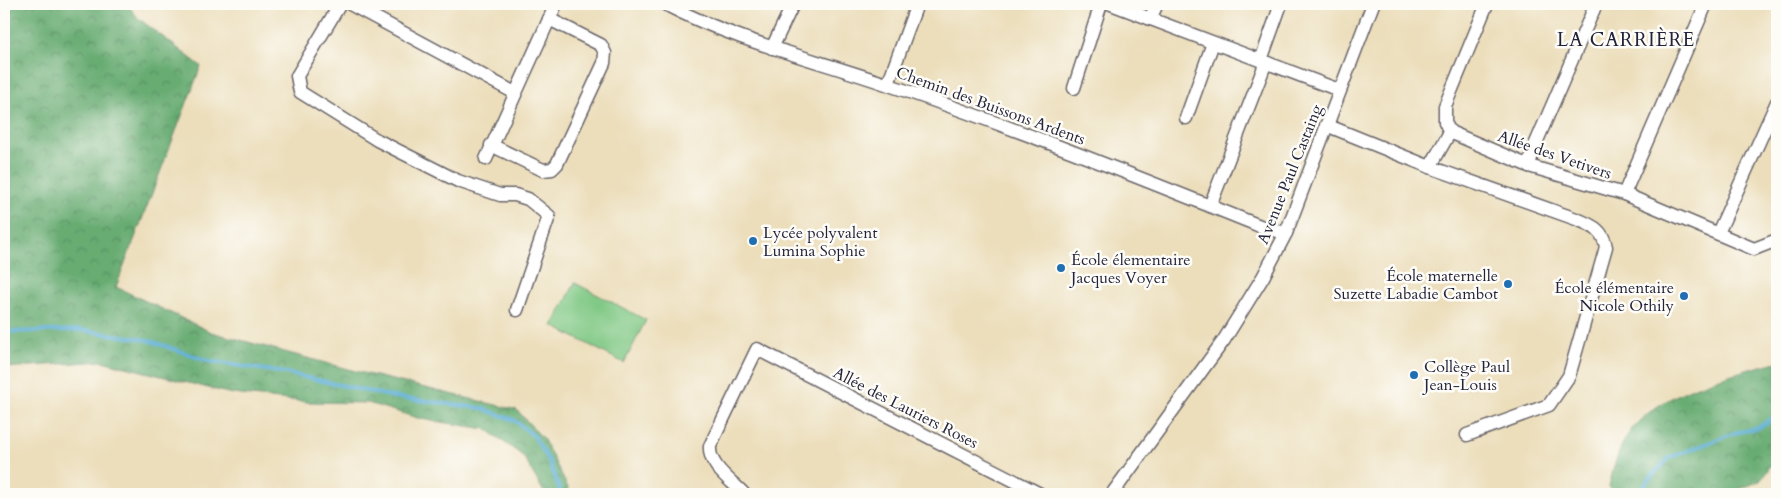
<svg xmlns="http://www.w3.org/2000/svg" width="1781" height="498" font-family="Cardo,serif">
<defs>
<pattern id="forest-crowns" width="20" height="18" patternUnits="userSpaceOnUse" patternTransform="scale(1.25)"><rect width="20" height="18" fill="#67ac72"/><path d="M2 6a3 3 0 1 1 6 0M12 15a3 3 0 1 1 6 0" fill="none" stroke="#548c5f"/></pattern>
</defs>
<rect width="100%" height="100%" fill="#fdfcf7"/>
<filter id="ink" filterUnits="userSpaceOnUse"><feTurbulence type="fractalNoise" baseFrequency=".02" numOctaves="2"/><feDisplacementMap in="SourceGraphic" scale="10" xChannelSelector="R" yChannelSelector="G"/><feConvolveMatrix kernelMatrix="1 2 1 2 8 2 1 2 1" color-interpolation-filters="sRGB"/></filter>
<filter id="wash" filterUnits="userSpaceOnUse"><feTurbulence type="fractalNoise" baseFrequency=".0096" numOctaves="4" result="noise"/><feDisplacementMap in="SourceGraphic" scale="20" xChannelSelector="R" yChannelSelector="G"/><feGaussianBlur stdDeviation="1.12" result="paint"/><feColorMatrix in="noise" values="0 0 0 0 0 0 0 0 0 0 0 0 0 0 0 0 0 1.4 0 .05"/><feComposite in="paint" operator="in"/></filter>
<g filter="url(#wash)">
<rect width="100%" height="100%" fill="#ecdebb"/>
<polygon fill="#7fc884" stroke="#507560" points="575,283 646,320 624,363 553,326"/>
<g fill="url(#forest-crowns)" stroke="#446756">
<polygon points="4,4 127,4 138,18 201,66 116,287 211,332 355,371 517,410 544,440 571,494 545,494 523,456 486,429 421,419 368,403 307,402 232,394 102,361 4,368"/>
<path d="M1777 362V457L1760 481 1727 494H1613L1609 486C1614 465 1621 439 1637 423 1672 388 1731 374 1777 362Z"/>
</g>
<g fill="none" stroke-linecap="round" stroke-linejoin="round">
<g stroke="#56abd2" stroke-width="4">
<polyline points="4,332 82,330 148,340 208,361 286,373 394,397 481,408 514,420 534,436 550,463 561,494"/>
<polyline points="1640,494 1647,481 1669,458 1734,433 1758,428 1777,415"/>
</g>
</g>
</g>
<g filter="url(#ink)">
<g fill="none" stroke-linecap="round" stroke-linejoin="round">
<g stroke="#696468" stroke-width="15">
<g id="minor">
<polyline points="340,4 297,76 300,92 377,140 458,181 500,195 515,195 528,199 549,216 517,310"/>
<polyline points="350,4 515,93"/>
<path d="M665 4C735 41 814 59 889 85 1016 128 1140 178 1265 228L1286 233"/>
<polyline points="1111,4 1339,90"/>
<polyline points="1487,4 1445,106 1445,122 1450,132 1529,166 1624,194 1754,249 1777,240"/>
<polyline points="1150,19 1157,4"/>
<polyline points="772,48 793,4"/>
<polyline points="1261,60 1281,4"/>
<polyline points="888,84 917,4"/>
<polyline points="1074,88 1101,4"/>
<polyline points="1186,118 1213,43"/>
<path d="M1326 125 1430 167 1579 220C1593 226 1603 230 1606 247L1569 376 1549 405 1467 435"/>
<polyline points="491,145 543,170 552,169 557,164 604,63 605,53 601,45 549,19"/>
<polyline points="486,159 556,4"/>
<polyline points="1529,166 1533,150 1596,4"/>
<polyline points="1430,167 1450,132"/>
<polyline points="1624,194 1706,4"/>
<polyline points="1210,206 1266,62"/>
<polyline points="1718,233 1777,102"/>
<path d="M744 494C732 481 708 466 710 446L757 349 1040 494"/>
<polyline points="1112,494 1224,340 1263,277 1286,233 1373,4"/>
</g>
</g>
<use href="#minor" stroke="#fff" stroke-width="12"/>
</g>
</g>
<g fill="#1f6fb2" stroke="#fdfcf7" stroke-width="2">
<circle cx="753" cy="241" r="5"/>
<circle cx="1061" cy="268" r="5"/>
<circle cx="1508" cy="284" r="5"/>
<circle cx="1684" cy="296" r="5"/>
<circle cx="1414" cy="375" r="5"/>
</g>
<g text-anchor="middle" stroke-width="5" stroke-linejoin="round" paint-order="stroke">
<g font-size="16" fill="#22223b" stroke="#fdfcf7">
<text transform="translate(991 105) rotate(20)" y="6">Chemin des Buissons Ardents</text>
<text transform="translate(1555 154) rotate(19)" y="6">Allée des Vetivers</text>
<text transform="translate(1289 174) rotate(-68)" y="6">Avenue Paul Castaing</text>
<text transform="translate(906 407) rotate(27)" y="6">Allée des Lauriers Roses</text>
</g>
<g font-size="16" fill="#22223b" stroke="#fdfcf7" text-anchor="start">
<text x="763" y="238">Lycée polyvalent<tspan x="763" dy="18">Lumina Sophie</tspan></text>
<text x="1071" y="265">École élementaire<tspan x="1071" dy="18">Jacques Voyer</tspan></text>
<text x="1498" y="281" text-anchor="end">École maternelle<tspan x="1498" dy="18">Suzette Labadie Cambot</tspan></text>
<text x="1674" y="293" text-anchor="end">École élémentaire<tspan x="1674" dy="18">Nicole Othily</tspan></text>
<text x="1424" y="372">Collège Paul<tspan x="1424" dy="18">Jean-Louis</tspan></text>
</g>
<g font-size="19" letter-spacing="1" fill="#22223b" stroke="#fdfcf7">
<text x="1626" y="46">LA CARRIÈRE</text>
</g>
</g>
<rect width="1781" height="498" fill="none" stroke="#fdfcf7" stroke-width="20"/>
</svg>
